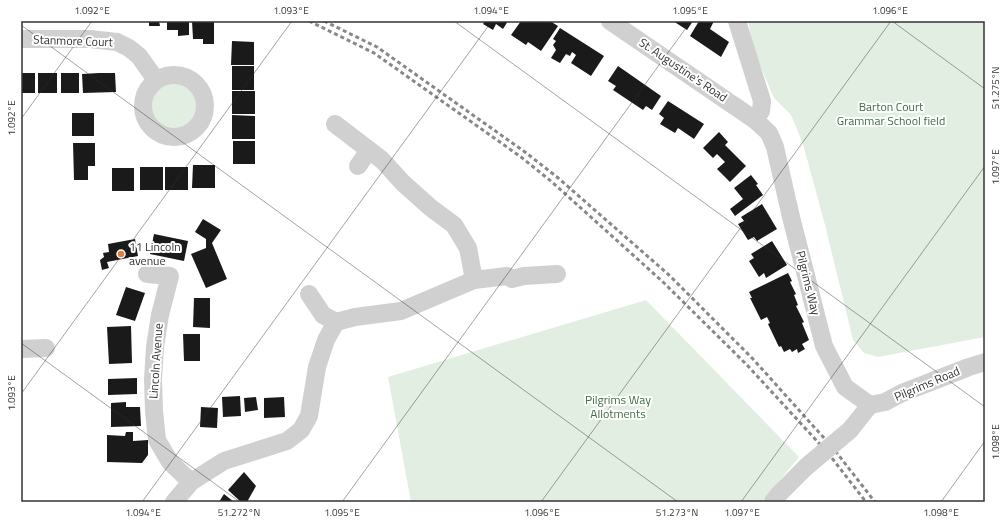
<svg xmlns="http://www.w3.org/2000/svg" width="1006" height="523" font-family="'Titillium Web',sans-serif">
<rect width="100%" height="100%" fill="#fff"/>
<g fill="#e3eee2">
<polygon points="748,21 985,21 985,337 878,357 864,353 853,340 825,225 803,144 791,115 774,98 754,51"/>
<circle cx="175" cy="105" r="25"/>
<polygon points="646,300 799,457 762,502 411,502 388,377"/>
</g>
<g fill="#1a1a1a">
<polygon points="149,21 159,21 160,26 149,26"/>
<polygon points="167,21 189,21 189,35 178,36 178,30 167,30"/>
<polygon points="192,21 214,21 214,44 203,44 203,39 193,39"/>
<polygon points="485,21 508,21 503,29 496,24 493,30 483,24"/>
<polygon points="521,21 550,21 558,26 541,51 528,42 526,45 511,35"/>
<polygon points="673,21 693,21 687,30"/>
<polygon points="699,21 714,21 710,29 729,42 721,57 690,36"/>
<polygon points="560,28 604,56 591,76 571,63 576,55 572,52 570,56 566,54 560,63 551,58 556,50 553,45 556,41 553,39"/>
<polygon points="232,41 254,42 254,65 231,65"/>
<rect x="232" y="66" width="22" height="24"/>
<polygon points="618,66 661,96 652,110 646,106 643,110 613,90 616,86 608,81"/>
<rect x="21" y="73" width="14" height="20"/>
<rect x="38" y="73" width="19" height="20"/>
<rect x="61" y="73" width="18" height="20"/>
<polygon points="99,73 115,73 116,92 83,93 82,74"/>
<rect x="232" y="91" width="23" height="23"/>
<polygon points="668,101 704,124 694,139 678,128 675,133 660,124 664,118 659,114"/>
<rect x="72" y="113" width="22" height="23"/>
<polygon points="232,115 255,116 255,139 232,139"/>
<polygon points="719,132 728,142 725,145 746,166 730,182 717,169 725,162 717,154 713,158 703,148"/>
<rect x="233" y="141" width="22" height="23"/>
<polygon points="73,143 95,143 95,166 88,166 88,180 74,180"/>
<polygon points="193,165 215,165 215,188 192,188"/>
<rect x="140" y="167" width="23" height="23"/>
<rect x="165" y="167" width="23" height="23"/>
<rect x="112" y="168" width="22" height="23"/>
<polygon points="751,175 758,184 756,185 763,195 735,216 730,209 743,199 734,188"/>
<polygon points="762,204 777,229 757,241 754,237 748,240 738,224 744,221 741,217"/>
<polygon points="203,219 221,230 212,243 227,279 206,288 191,254 206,248 206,239 195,232"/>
<polygon points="154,234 188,241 184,261 150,254"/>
<polygon points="135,239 138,256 107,262 109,268 102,270 100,260 104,257 103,253 109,252 108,244"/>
<polygon points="772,241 787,265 766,278 764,273 759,277 749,261 754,258 751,254"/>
<polygon points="788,273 792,281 790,282 796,294 794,295 798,305 796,306 804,322 802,323 809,340 802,344 805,349 798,353 797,349 792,352 790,349 784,352 781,346 779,347 768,324 770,323 767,317 761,320 750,298 752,298 749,292"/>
<polygon points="126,287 145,293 135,321 116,315"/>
<polygon points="194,298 210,298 210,328 193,327"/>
<polygon points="131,326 132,363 109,364 107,327"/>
<polygon points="183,334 200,334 200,361 184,361"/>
<polygon points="137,378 137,394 108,395 108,379"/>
<polygon points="240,396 241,416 223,417 222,397"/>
<polygon points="256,397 258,410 245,412 244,398"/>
<polygon points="284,397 285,417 264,418 264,398"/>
<polygon points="126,402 126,407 140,407 141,426 111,427 111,403"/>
<polygon points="201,407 218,408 217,428 200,427"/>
<polygon points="126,432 133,432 133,441 148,440 148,455 142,463 107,462 107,435 125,436"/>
<polygon points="244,472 256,486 247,502 241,502 228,490"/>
<polygon points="224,494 234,502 219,502"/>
</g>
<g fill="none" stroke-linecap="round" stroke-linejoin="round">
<g stroke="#d0d0d0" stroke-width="18">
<polyline points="610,21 755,120 769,133 775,147 791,217 824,346 845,387 870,405"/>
<polyline points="737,21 762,101 761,111 755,120"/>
<polyline points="21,39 90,39 117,42 129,48 139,56 156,80"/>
<circle cx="174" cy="106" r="31"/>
<polyline points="358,166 369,150"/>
<polyline points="147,274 170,276 160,315 155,347 153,379 154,411 157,440 170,462 191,482"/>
<polyline points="474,280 507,276 512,279 524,276 557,274"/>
<polyline points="309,294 323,315 336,322"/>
<polyline points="21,349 46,348"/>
<polyline points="870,405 885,402 902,393 969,367 985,362"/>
<polyline points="850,430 870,405"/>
<polyline points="174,502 191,482 224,461 287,441 301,430 309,416 317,367 326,340 336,322 355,317 401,311 474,280 468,248 454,225 431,208 403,183 382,160 335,124"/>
<polyline points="773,502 779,494 806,467"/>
</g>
<g stroke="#888" stroke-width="3" stroke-dasharray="4 3" stroke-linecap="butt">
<polyline points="309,21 374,53 521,157 552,182 663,282 747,365 828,453 866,502"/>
<polyline points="324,21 377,47 525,152 557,177 669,275 753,359 833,448 875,502"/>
</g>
<polyline stroke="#d0d0d0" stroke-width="18" points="806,467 850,430"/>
</g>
<path fill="none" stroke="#333" stroke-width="1" stroke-opacity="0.45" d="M454 21 985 407M892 21 985 89M21 25 678 502M21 119 92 21M21 343 240 502M21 394 292 21M142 502 492 21M342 502 691 21M541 502 891 21M741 502 985 166M941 502 985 441"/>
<circle fill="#e07f3e" stroke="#fff" stroke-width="1.5" cx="121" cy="254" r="4"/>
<g text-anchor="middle" stroke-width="4" stroke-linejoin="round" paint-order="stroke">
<g font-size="12" fill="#333" stroke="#fff">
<text transform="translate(73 41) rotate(2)" y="4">Stanmore Court</text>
<text transform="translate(683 70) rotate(34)" y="4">St. Augustine's Road</text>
<text transform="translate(808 283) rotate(76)" y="4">Pilgrims Way</text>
<text transform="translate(156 361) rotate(-86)" y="4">Lincoln Avenue</text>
<text transform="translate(927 384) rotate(-23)" y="4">Pilgrims Road</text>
</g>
<g font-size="12" fill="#406e41" stroke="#fff">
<text x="891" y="111">Barton Court<tspan x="891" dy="14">Grammar School field</tspan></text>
<text x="618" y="404">Pilgrims Way<tspan x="618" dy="14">Allotments</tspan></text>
</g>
<g font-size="12" fill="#333" stroke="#fff" text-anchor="start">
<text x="129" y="251">11 Lincoln<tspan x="129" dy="14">avenue</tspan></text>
</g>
</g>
<rect width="1006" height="523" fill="none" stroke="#ffffff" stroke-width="44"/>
<rect x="22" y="22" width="962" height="479" fill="none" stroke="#333" stroke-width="1.5"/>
<g font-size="10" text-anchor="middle" fill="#333">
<text x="92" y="14">1.092°E</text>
<text x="291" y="14">1.093°E</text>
<text x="491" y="14">1.094°E</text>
<text x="690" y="14">1.095°E</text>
<text x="890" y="14">1.096°E</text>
<text transform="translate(995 88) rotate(-90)" y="4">51.275°N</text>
<text transform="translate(11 118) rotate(-90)" y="4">1.092°E</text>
<text transform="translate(995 167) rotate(-90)" y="4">1.097°E</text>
<text transform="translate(11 393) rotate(-90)" y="4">1.093°E</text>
<text transform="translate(995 442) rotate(-90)" y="4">1.098°E</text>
<text x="143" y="516">1.094°E</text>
<text x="239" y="516">51.272°N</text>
<text x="342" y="516">1.095°E</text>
<text x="542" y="516">1.096°E</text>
<text x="677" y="516">51.273°N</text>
<text x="742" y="516">1.097°E</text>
<text x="941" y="516">1.098°E</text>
</g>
</svg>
